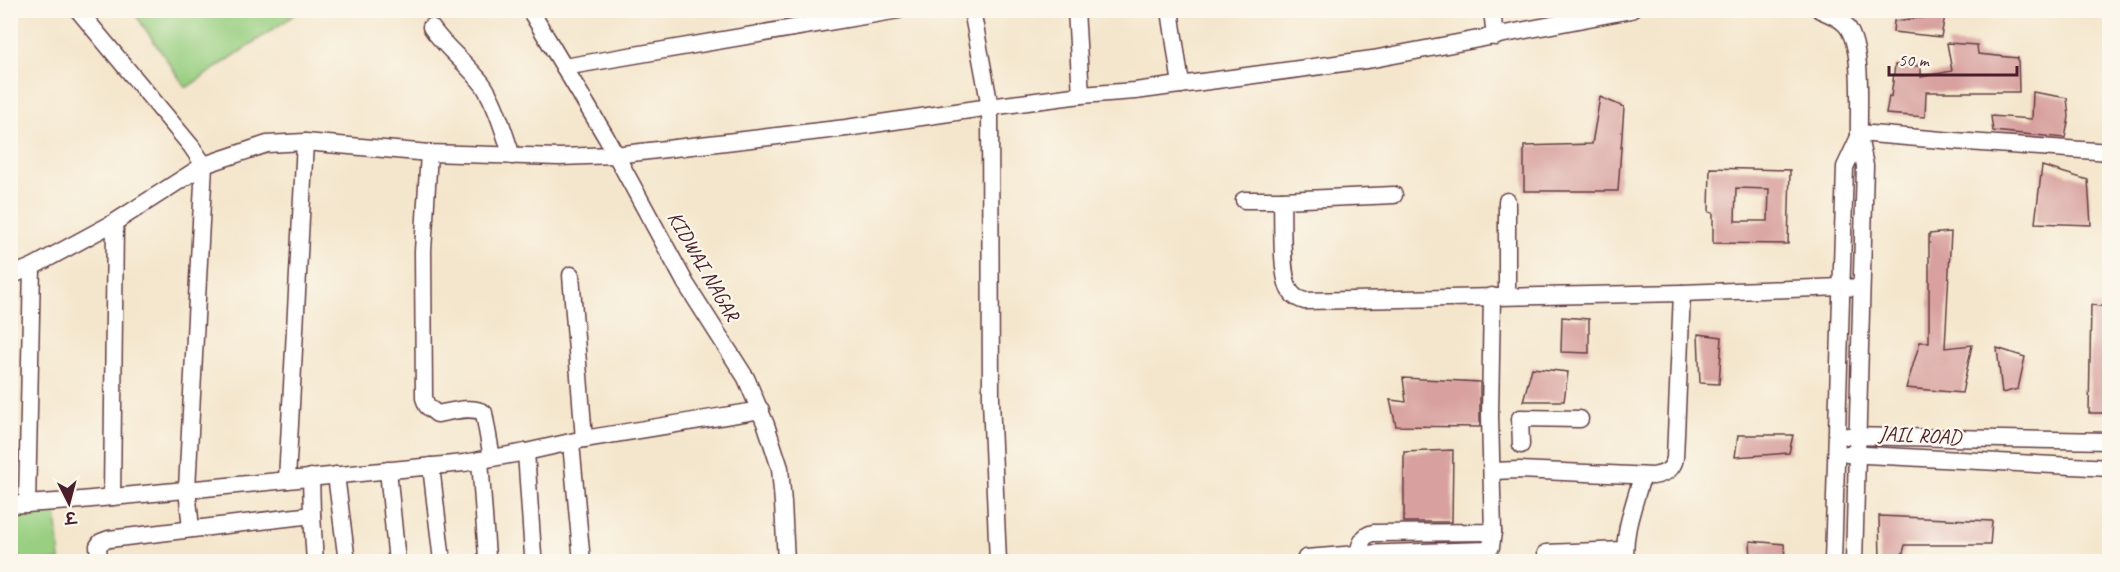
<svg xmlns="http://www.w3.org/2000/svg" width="2120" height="572" font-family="Caveat,'Playpen Sans Deva',sans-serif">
<rect width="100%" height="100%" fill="#fbf7ec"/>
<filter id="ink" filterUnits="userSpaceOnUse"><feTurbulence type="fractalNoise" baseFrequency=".0167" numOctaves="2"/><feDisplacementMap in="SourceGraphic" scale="12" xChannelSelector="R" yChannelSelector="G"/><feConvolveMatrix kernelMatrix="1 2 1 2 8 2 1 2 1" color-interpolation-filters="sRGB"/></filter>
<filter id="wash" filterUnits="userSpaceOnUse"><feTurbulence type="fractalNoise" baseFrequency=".008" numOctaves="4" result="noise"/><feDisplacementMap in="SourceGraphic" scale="24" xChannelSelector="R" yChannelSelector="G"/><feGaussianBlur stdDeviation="1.35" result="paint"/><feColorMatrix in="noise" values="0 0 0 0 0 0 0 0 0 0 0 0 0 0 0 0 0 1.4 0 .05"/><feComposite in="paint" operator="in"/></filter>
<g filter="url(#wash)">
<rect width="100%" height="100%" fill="#f4e6cc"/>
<g fill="#99cf81" stroke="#727756" stroke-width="1.5">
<polygon points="133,11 300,11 186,88"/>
<polygon points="56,509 60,561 11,561 10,514"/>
</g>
<g id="blocks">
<g fill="#d8a19f" fill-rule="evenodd">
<polygon points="1945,15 1941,37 1893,32 1894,21"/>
<polygon points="1947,43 1977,45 1978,54 2018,58 2019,92 1926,92 1925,117 1886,114 1889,96 1891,97 1895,65 1921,66 1921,77 1952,71"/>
<polygon points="2033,92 2067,98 2069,117 2065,138 1993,131 1991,116 2032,119"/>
<polygon points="1600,97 1624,107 1618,191 1524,191 1524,146 1592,144"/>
<polygon points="2042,166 2088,180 2091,225 2035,223"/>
<path d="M1710 168 1790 170 1788 244 1713 243V213L1709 212ZM1736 188 1769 189 1768 221H1735Z"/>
<polygon points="1951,232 1945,348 1972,345 1962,393 1906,388 1920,342 1929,342 1929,234"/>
<polygon points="2091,305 2109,307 2109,413 2089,413"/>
<polygon points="1562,317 1589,319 1589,353 1561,352"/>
<polygon points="1698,334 1722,337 1719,384 1700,383"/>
<polygon points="1997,348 2025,357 2018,389 2002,393"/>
<polygon points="1532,368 1568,372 1564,401 1523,401"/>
<polygon points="1403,378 1480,382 1480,427 1396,426 1390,400 1406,402"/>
<polygon points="1738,435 1793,435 1789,453 1735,457"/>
<polygon points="1453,450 1452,522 1404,522 1404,452"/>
<polygon points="1879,516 1992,521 1990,545 1905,545 1901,561 1880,561"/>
<polygon points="1750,541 1784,544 1785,561 1751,561"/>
</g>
</g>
</g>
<g filter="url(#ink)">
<use href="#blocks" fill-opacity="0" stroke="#643d43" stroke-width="1.5"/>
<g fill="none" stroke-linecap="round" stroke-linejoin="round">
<g stroke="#643d43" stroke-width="19">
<g id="minor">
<polyline points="78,10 191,146 204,165 187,489 191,529"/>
<polyline points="530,10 606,137 686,284 746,378 766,425 780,468 783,503 786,562"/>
<polyline points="972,10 990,107 991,400 998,562"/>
<polyline points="1076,10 1081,95"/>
<polyline points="1170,10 1181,85"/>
<polyline points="1492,10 1495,37"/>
<path d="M1820 10C1829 14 1838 17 1845 24 1864 45 1858 106 1859 134 1860 144 1863 155 1865 166L1854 562"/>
<path d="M431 27C446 49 468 64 484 86 497 107 504 133 512 156"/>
<polyline points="564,67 899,10"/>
<polyline points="1859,133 1954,141 2110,152"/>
<path d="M429 153 423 251 424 398 427 406 437 414C450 412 472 405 484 413L492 458"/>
<path d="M1394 195 1282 200C1283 220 1280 274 1290 291 1294 297 1298 299 1305 301L1682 293 1841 287 1861 288"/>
<polyline points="1244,200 1282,200"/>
<polyline points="1507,201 1507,296"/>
<polyline points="571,275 584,439"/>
<polyline points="10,276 32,267 115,222 204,165 267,144 305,142 429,153 559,157 615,155 846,128 990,107 1081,95 1135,91 1373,59 1631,10"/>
<polyline points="1847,436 2110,441"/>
<polyline points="571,443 582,562"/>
<polyline points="1521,445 1520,418 1580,419"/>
<polyline points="526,452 533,555"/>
<polyline points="1847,454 2110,468"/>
<polyline points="480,460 487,557"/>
<polyline points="431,466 442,561"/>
<polyline points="388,470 397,562"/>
<path d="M1492 471 1519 470 1653 476C1665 474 1673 470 1675 458L1682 293"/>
<polyline points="336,475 347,562"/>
<polyline points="287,480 305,142"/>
<polyline points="112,497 115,222"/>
<polyline points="27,504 32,267"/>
<polyline points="10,505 71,501 464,463 526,452 584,439 761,410"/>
<polyline points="312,515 315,562"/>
<polyline points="1546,553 1624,550"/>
<polyline points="1357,554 1487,550 1491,547 1493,532"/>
<path d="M1306 558 1357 554C1361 545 1362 535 1373 533L1493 532 1490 416 1492 296"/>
<polyline points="99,562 98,546 101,542 109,539 312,515 311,477"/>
<path d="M1626 562C1622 533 1635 503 1642 476"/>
<polyline points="1833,562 1845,167 1859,137"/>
</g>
</g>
<use href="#minor" stroke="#fff" stroke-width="16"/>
</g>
</g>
<g text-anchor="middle" stroke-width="4.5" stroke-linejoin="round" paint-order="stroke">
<g font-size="21" fill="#4a1f2b" stroke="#fbf7ec">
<text transform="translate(704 266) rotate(60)" y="7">KIDWAI NAGAR</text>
<text transform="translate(1920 435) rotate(3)" y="7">JAIL ROAD</text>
</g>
</g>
<rect width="2120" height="572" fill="none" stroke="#fbf7ec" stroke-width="36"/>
<g transform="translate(69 503) rotate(174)" stroke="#fbf7ec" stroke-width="4.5" paint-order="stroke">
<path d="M0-4.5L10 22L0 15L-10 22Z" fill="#4a1f2b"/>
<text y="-9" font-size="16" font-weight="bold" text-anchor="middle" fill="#4a1f2b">उ</text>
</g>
<path d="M1889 66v9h128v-9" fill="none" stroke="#4a1f2b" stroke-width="3"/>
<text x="1898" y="66" font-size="18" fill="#4a1f2b" stroke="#fbf7ec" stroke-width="4.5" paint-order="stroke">50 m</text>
</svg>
